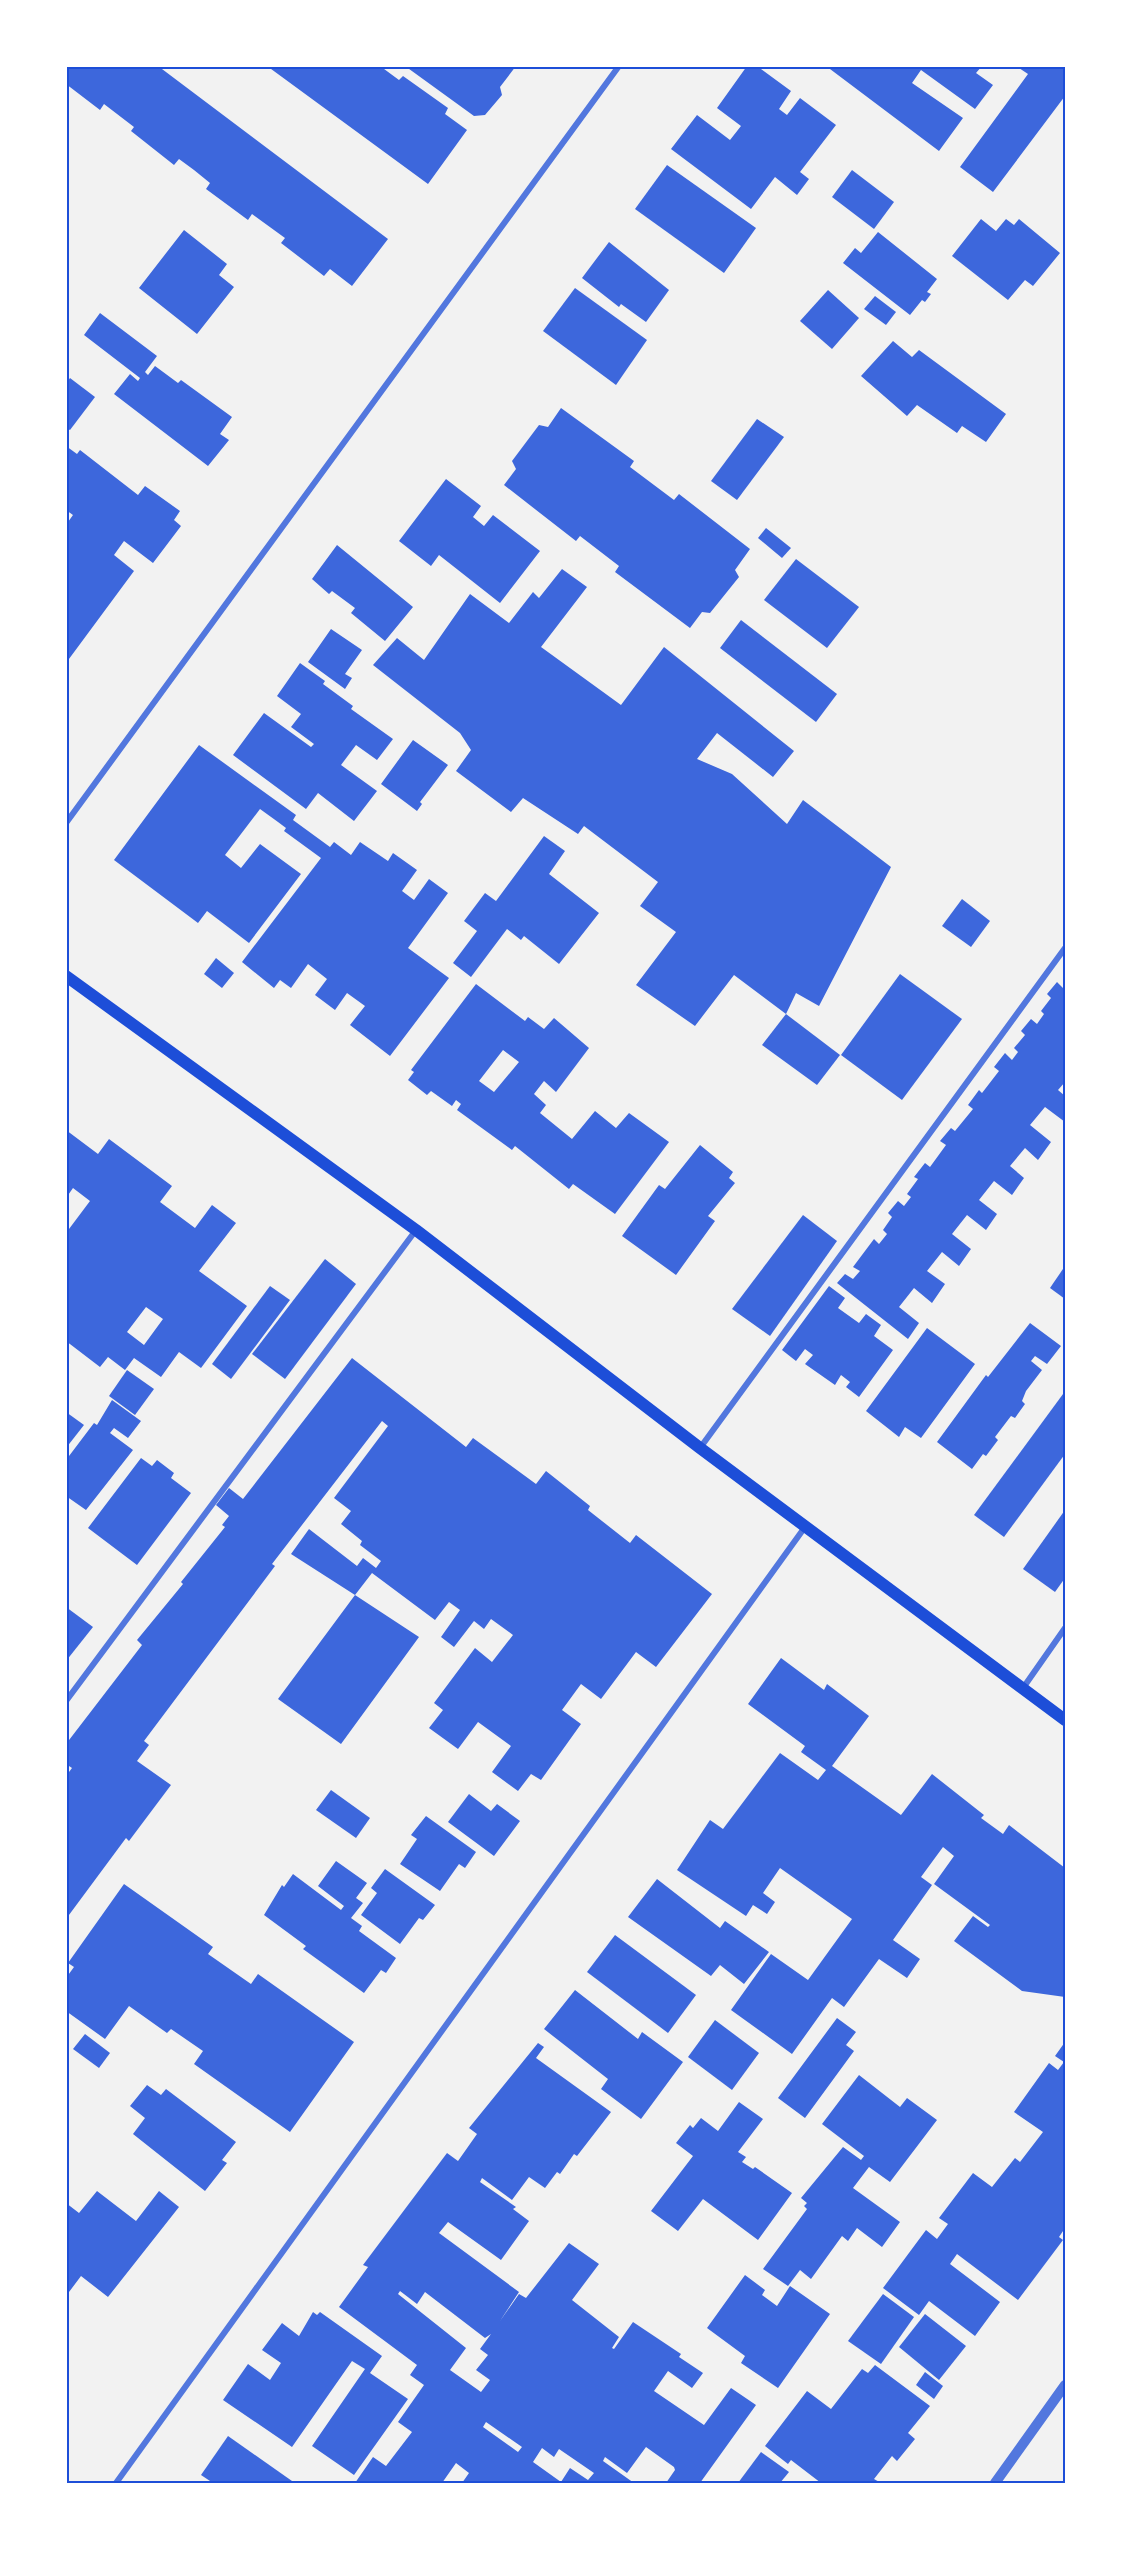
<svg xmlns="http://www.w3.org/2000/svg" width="1131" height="2549" font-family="'Sofia Sans Condensed',sans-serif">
<rect width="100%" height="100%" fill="#f2f2f2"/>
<g fill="#3d67dc" fill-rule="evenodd">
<polygon points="66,66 158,66 388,239 352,286 330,269 324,276 281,243 285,238 252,214 248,220 206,189 210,183 194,170 179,159 174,165 131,131 134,127 104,104 100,110 66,84"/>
<polygon points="267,66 380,66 399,80 403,76 448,108 445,114 467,130 428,184"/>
<polygon points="405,66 516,66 500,87 502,95 485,115 474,116"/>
<polygon points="747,66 757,66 791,91 779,109 787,115 800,98 836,125 800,172 809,179 797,195 775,177 751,209 671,149 697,115 730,140 741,126 717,108"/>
<polygon points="826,66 982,66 976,73 993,85 975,109 921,70 912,83 963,118 939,151"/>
<polygon points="1016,66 1065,66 1065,96 993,192 960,167 1028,74"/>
<polygon points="667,165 756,228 724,273 635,209"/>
<polygon points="852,170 894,202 874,229 832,197"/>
<polygon points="981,219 996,231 1006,219 1014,225 1019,219 1060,253 1033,286 1025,280 1008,300 952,256"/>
<polygon points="184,230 227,264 219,275 234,287 197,334 139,288"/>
<polygon points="878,232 937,279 927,292 931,294 925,302 922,300 910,315 843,263 855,248 861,253"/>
<polygon points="609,242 669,290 646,322 621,304 619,307 582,278"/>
<polygon points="575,288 647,340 616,385 543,331"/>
<polygon points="828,290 859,318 832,349 800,321"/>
<polygon points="875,296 896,312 886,325 864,309"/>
<polygon points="100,313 157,356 145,372 148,375 155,366 178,383 181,380 232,417 220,434 229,440 208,466 114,394 130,374 138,381 140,378 84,335"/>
<polygon points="893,341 912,357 919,350 1006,414 986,442 962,426 957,433 917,405 907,416 861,376"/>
<polygon points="70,378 95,397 70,430 66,428 66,384"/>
<polygon points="561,408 634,461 630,467 674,500 679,494 750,549 735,570 739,577 710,613 702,612 690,628 615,572 619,566 580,536 576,541 504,485 516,469 512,461 539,425 548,427"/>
<polygon points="757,419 784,437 737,500 711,481"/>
<polygon points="66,446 77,454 80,450 138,495 145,486 180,511 174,520 181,526 153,563 124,541 114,555 134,571 66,663 66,521 68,522 73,515 66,510"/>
<polygon points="446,479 481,506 473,517 484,526 493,515 540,551 500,603 439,555 431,566 399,541"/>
<polygon points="766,528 791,548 782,558 758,538"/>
<polygon points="337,545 413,607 385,641 351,613 355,608 332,591 329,594 312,579"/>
<polygon points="796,559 859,607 827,648 764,600"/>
<polygon points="562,569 587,587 541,647 621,705 664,647 794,751 773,777 717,733 697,759 732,774 787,824 803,800 891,867 819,1006 796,993 786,1014 734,975 695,1026 636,985 676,932 640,906 658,882 584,826 578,834 523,798 511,812 456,771 471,750 460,733 373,665 397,638 424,660 470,594 509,623 533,592 539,598"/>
<polygon points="741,620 837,694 816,722 720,648"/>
<polygon points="331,629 362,650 345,674 352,678 345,689 308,662"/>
<polygon points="300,663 325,681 323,684 353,706 351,709 393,739 377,760 356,745 341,765 377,791 354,821 318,793 306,809 233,755 264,713 311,747 314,744 291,727 301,714 277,696"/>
<polygon points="413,740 448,765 420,802 422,804 417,811 381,784"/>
<polygon points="199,745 296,815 293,820 330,847 334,842 351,855 360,842 388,861 393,853 417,870 402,891 414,900 429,879 448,893 408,948 449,978 390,1056 350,1025 365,1006 347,993 335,1010 315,995 327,979 308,964 291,988 280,980 274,988 242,962 321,858 284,831 286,828 278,822 260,809 225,855 241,868 260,844 301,874 249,943 207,911 198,923 114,860"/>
<polygon points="544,836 565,851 549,874 599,913 559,964 524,936 521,940 507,929 471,977 453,963 477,931 464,921 485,893 496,901"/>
<polygon points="962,899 990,921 971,947 942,926"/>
<polygon points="216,958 234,973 222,988 204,974"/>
<polygon points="900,974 962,1019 902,1100 841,1055"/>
<polygon points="1057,982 1063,988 1065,985 1065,1082 1058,1090 1065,1096 1065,1122 1045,1107 1030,1125 1051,1142 1038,1160 1025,1148 1010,1166 1024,1178 1012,1195 994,1181 979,1200 997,1214 986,1230 967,1215 952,1234 971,1249 959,1266 942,1252 927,1271 945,1284 932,1303 914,1288 899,1307 919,1323 908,1339 837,1283 845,1274 853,1279 860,1271 853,1267 874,1239 879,1244 887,1234 883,1230 892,1217 888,1213 898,1201 904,1206 911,1197 907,1194 918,1179 914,1177 925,1163 930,1167 946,1145 940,1141 951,1128 955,1131 973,1109 968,1105 979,1090 982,1093 999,1071 994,1067 1005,1053 1012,1060 1018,1052 1014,1048 1025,1035 1021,1031 1031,1019 1037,1024 1044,1014 1041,1011 1051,998 1047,994"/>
<path d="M476 984 525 1021 528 1017 544 1029 554 1018 589 1048 556 1092 544 1081 534 1094 546 1105 540 1113 572 1139 595 1111 616 1128 629 1113 669 1142 615 1214 573 1184 569 1189 515 1146 512 1150 457 1110 461 1104 456 1100 452 1106 431 1091 427 1095 408 1080 414 1072 411 1070ZM503 1050 519 1062 494 1092 479 1081Z"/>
<polygon points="786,1014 840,1055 817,1085 762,1045"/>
<path d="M66 1130 98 1154 109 1139 172 1186 160 1202 195 1228 212 1205 236 1223 199 1271 247 1306 201 1368 179 1352 161 1377 134 1358 125 1370 108 1357 100 1367 66 1341V1233L90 1201 73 1188 66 1198ZM146 1307 163 1319 144 1345 127 1332Z"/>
<polygon points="700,1145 733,1172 729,1178 735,1183 708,1216 715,1221 676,1275 622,1236 659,1185 665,1189"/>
<polygon points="803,1215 837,1241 770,1336 732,1309"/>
<polygon points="325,1259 356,1284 285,1379 252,1354"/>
<polygon points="1065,1266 1065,1299 1050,1288"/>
<polygon points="270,1286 290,1300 231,1379 212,1364"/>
<polygon points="829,1286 845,1298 838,1308 859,1323 866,1314 881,1325 874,1336 893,1350 859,1397 846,1387 850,1382 841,1375 835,1385 805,1364 813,1355 805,1349 796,1361 782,1350"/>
<polygon points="1030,1323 1061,1346 1047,1364 1035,1356 1031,1361 1042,1370 1026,1391 1022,1401 1025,1404 1015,1418 1011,1416 995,1437 998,1440 986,1456 983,1454 972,1469 937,1442 986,1375 988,1377"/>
<polygon points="927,1328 975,1364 921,1438 905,1427 899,1437 866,1411"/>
<polygon points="352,1358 466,1447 473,1438 536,1484 546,1471 590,1506 588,1510 630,1543 636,1535 712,1594 656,1667 636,1652 601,1699 581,1684 562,1710 581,1724 541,1780 531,1774 518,1791 492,1772 511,1746 478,1722 458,1749 429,1728 443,1710 434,1703 475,1648 492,1662 513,1635 491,1619 484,1629 474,1621 454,1647 441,1637 460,1610 449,1602 435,1620 372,1573 355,1595 419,1637 341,1744 278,1699 355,1595 291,1554 309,1529 357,1566 363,1558 376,1568 381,1561 360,1545 362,1541 341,1524 351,1511 334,1498 388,1426 382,1421 272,1564 275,1566 144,1741 149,1745 137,1761 171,1785 129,1841 126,1838 66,1919 66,1776 72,1768 66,1764 66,1744 142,1645 137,1640 183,1584 181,1582 225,1527 222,1525 229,1516 216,1505 229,1488 243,1499"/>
<polygon points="127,1370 154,1389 135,1415 109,1396"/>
<polygon points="1063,1394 1065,1395 1065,1454 1004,1537 974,1515"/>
<polygon points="112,1400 141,1421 128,1438 114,1428 110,1433 133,1450 86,1510 66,1496 66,1460 94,1423 97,1425"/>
<polygon points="66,1412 84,1425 66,1448"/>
<polygon points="141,1458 152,1466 157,1460 174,1473 171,1478 191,1493 137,1565 88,1528"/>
<polygon points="1065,1510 1065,1578 1055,1592 1023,1569"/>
<polygon points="66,1607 93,1627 66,1661"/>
<polygon points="781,1658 824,1690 827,1684 869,1716 832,1766 901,1815 932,1774 984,1815 981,1818 1003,1834 1009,1825 1065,1868 1065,1997 1022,1991 954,1941 973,1916 988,1927 990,1925 934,1884 954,1856 943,1847 921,1877 932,1885 893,1940 920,1959 907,1978 879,1959 844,2007 832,1998 792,2054 731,2010 771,1954 808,1980 852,1919 780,1868 763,1893 775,1902 767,1914 753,1905 746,1916 677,1870 710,1820 723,1829 780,1753 818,1780 826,1770 801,1752 805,1746 748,1704"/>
<polygon points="331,1790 370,1818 356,1838 316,1810"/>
<polygon points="469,1794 491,1811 497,1804 520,1821 494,1856 448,1822"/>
<polygon points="426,1816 476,1852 465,1868 459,1864 440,1891 400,1864 417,1839 411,1835"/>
<polygon points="336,1861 367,1883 356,1898 363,1903 351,1918 362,1926 359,1931 396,1958 386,1973 381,1970 364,1993 303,1949 306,1946 264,1915 282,1885 284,1887 293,1874 341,1910 344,1906 318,1886"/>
<polygon points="385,1869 435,1905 423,1920 419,1918 400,1944 361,1915 377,1893 371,1888"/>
<polygon points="657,1879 720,1928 725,1921 769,1952 744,1984 720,1965 711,1976 628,1917"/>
<polygon points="124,1884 213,1947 208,1954 251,1984 258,1974 354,2042 290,2132 194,2064 203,2051 171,2029 167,2033 129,2006 105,2039 66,2011 66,1978 74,1967 68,1963"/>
<polygon points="615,1935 696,1995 668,2033 587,1972"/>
<polygon points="575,1990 638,2039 642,2032 683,2062 641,2119 601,2089 608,2079 544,2029"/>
<polygon points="837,2018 856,2032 846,2045 854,2051 805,2118 778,2098"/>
<polygon points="715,2020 759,2053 732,2090 688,2057"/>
<polygon points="85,2034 110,2053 99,2068 73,2049"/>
<polygon points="1065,2042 1065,2228 1059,2237 1063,2240 1018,2300 957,2254 950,2264 1000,2302 975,2336 929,2301 919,2315 883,2288 926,2230 937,2239 948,2224 939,2218 973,2173 992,2187 1015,2158 1020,2162 1043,2132 1014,2112 1049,2063 1058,2070 1064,2062 1055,2056"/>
<path d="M538 2043 544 2047 536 2058 611 2112 577 2156 574 2154 560 2174 557 2172 545 2188 529 2177 512 2200 482 2178 480 2182 516 2207 513 2209 529 2221 501 2260 448 2222 439 2233 519 2292 500 2321 519 2294 526 2298 569 2243 599 2264 572 2300 619 2337 612 2348 614 2349 633 2322 681 2354 679 2357 703 2373 692 2388 668 2371 654 2391 704 2425 731 2388 756 2405 700 2483H666L675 2470 674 2467 646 2447 627 2473 605 2457 603 2461 634 2483H462L469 2473 456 2463 442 2483H355L373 2457 386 2466 412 2432 398 2422 424 2385 410 2375 417 2365 339 2307 368 2267 363 2265 447 2153 458 2161 477 2134 469 2128ZM400 2291 417 2304 425 2292 485 2338 491 2334 480 2349 488 2355 476 2370 490 2380 481 2392 450 2370 466 2348 398 2294ZM486 2422 522 2447 518 2452 483 2427ZM542 2448 554 2457 559 2449 594 2473 588 2480 570 2468 561 2482 533 2462Z"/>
<polygon points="859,2075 900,2107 907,2098 937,2120 890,2182 869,2167 853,2188 900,2222 882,2247 857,2228 848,2241 842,2236 811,2279 800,2270 788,2286 763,2269 807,2209 804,2206 807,2203 801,2198 843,2147 861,2160 864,2156 822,2124"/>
<polygon points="147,2085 161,2095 166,2089 236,2142 222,2160 227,2163 205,2191 133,2134 145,2118 130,2106"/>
<polygon points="739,2102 763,2119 738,2152 746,2157 742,2162 753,2169 755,2167 792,2193 758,2240 703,2199 678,2231 651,2211 693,2156 676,2143 690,2125 693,2128 701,2118 718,2131"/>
<polygon points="97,2191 136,2221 159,2191 179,2207 108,2297 81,2276 66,2296 66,2203 79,2213"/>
<polygon points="745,2275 765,2290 762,2295 777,2306 790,2286 830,2314 778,2388 741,2363 745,2356 707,2328"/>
<polygon points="883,2294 914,2317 881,2364 848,2341"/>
<polygon points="313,2312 317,2315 320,2312 382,2356 370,2373 408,2399 354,2475 312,2446 365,2369 352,2361 292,2447 223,2400 248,2364 270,2380 281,2363 262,2350 282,2323 299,2336"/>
<polygon points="925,2314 966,2346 939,2380 899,2347"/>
<polygon points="875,2365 930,2406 908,2433 915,2439 897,2461 892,2456 874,2479 881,2483 821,2483 791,2460 788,2464 765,2446 807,2391 831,2409 862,2369 868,2373"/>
<polygon points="925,2372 943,2386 934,2399 916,2385"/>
<polygon points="228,2436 292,2481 291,2483 213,2483 201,2475"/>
<polygon points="761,2452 789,2472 780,2483 738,2483"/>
</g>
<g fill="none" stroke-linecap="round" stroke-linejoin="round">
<g stroke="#5277de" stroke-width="6">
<polyline points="66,823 619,66"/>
<polyline points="700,1448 1065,948"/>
<polyline points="1023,1688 1065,1628"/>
<polyline points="66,1701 416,1230"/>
<polyline points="116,2483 805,1527"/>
</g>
<polyline stroke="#5277de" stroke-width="10" points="995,2483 1065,2385"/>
<polyline stroke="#1d4ed8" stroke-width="12" points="66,976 416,1230 700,1448 1065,1720"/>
</g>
<rect width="1131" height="2549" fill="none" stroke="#ffffff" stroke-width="135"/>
<rect x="68" y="68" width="996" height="2414" fill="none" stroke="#1d4ed8" stroke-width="2"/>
</svg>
